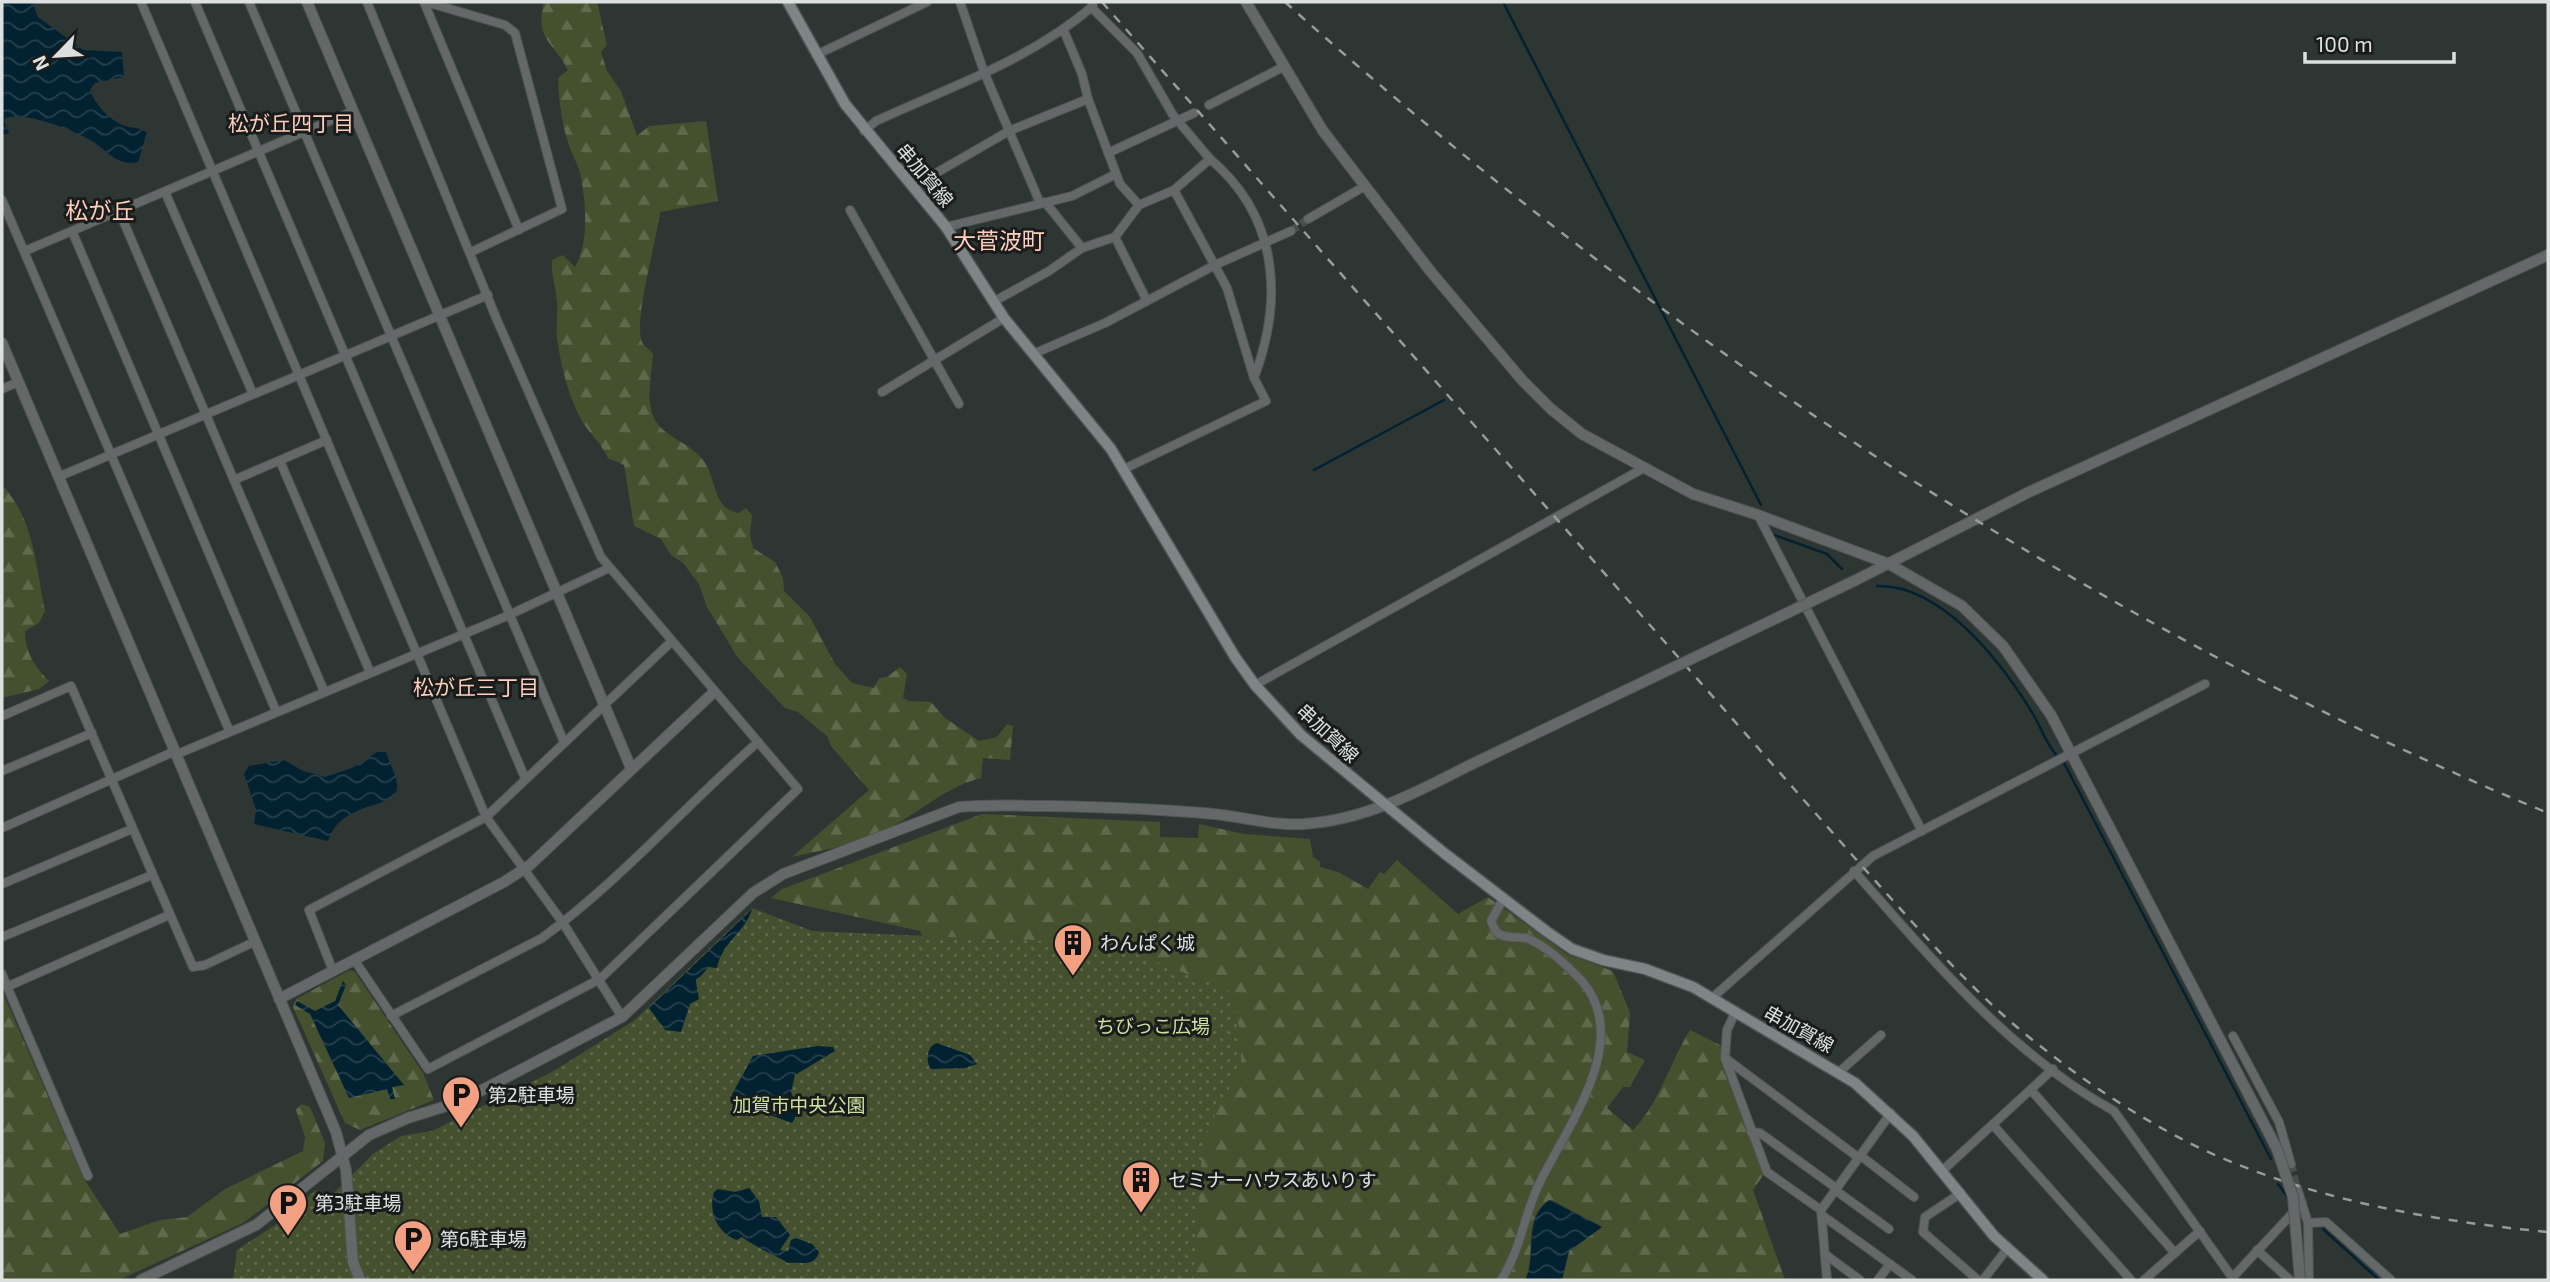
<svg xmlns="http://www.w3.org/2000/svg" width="2550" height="1282" font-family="'Exo 2','Noto Sans JP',sans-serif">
<defs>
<pattern id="forest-firs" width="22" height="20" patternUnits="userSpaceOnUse" patternTransform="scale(1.75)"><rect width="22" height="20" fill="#45502e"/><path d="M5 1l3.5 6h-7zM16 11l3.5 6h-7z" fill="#5f694c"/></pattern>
<pattern id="park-dots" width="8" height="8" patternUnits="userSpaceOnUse" patternTransform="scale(1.75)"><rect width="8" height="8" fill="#45502e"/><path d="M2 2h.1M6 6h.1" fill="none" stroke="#5f694c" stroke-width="1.8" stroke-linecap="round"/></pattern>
<pattern id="water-waves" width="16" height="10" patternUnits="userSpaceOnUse" patternTransform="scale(1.75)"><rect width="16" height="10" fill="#022131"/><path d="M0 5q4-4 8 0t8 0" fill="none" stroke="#26414e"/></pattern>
</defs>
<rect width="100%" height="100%" fill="#2e3634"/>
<g fill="url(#forest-firs)">
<path d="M544 2H597L607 45 601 52 607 71 621 91 637 136 649 126 706 121 718 201 660 212C657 239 633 322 642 342 644 346 650 350 653 354 652 375 645 398 654 418 663 438 692 442 705 463 717 481 713 509 739 513L746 508 752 515 750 535 753 548 775 562 783 578 784 591 810 617 835 664 852 683 874 688 879 678 887 677 900 667 907 674 903 698 909 701 931 702 945 718 979 741 997 737 1007 724 1013 726 1010 760 983 758 981 778C948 786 921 811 891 827 861 843 825 850 792 857L869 790 831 746 827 736 798 712 785 708 738 658 707 607 699 584 683 563 671 555 661 539 634 526 624 465 608 458C602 445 594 438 586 427 571 405 562 371 558 345 555 333 558 316 557 303 556 287 551 276 552 260L563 255 575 267C589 243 586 204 581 177 579 165 571 154 568 142 561 121 559 99 558 78L568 70C552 39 535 41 544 2Z"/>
<path d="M2 467V485C34 519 36 567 45 611L39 623 25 631C25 652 34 666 49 681L39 689 2 698Z"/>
<path d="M982 814 1160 822V837L1198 838 1199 824 1244 834 1310 839 1313 857 1320 862V867L1338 872 1368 889 1380 872 1384 874 1397 860 1458 914 1488 897 1568 955 1613 971 1630 1013 1627 1052 1645 1060 1630 1087H1623L1607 1108 1633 1130C1659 1104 1670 1062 1690 1030L1722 1046 1726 1076 1764 1174 1753 1190 1785 1280H1562L1569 1251 1602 1227 1552 1200C1521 1211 1537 1258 1525 1280H1187L936 962 920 931 771 898 782 889Z"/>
<polygon points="350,970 355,972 423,1073 434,1100 360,1130 345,1123 293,1007 296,999"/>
<polygon points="2,991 84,1179 120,1234 160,1220 187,1217 225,1189 303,1151 305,1137 296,1110 301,1104 310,1107 325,1143 323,1161 243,1223 121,1279 2,1280"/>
</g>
<polygon fill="url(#park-dots)" points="752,908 812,931 1110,944 1228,990 1241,1032 1241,1066 1203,1139 1193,1280 233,1280 237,1250 275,1225 316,1190 332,1195 373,1154 401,1136 432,1131 552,1072 635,1020"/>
<g fill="url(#water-waves)">
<path d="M2 2H32L38 17 83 50 122 52 124 77 95 83 90 90C96 106 109 120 125 126 133 128 140 128 147 132L138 162C117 167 106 149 90 140 72 130 26 111 6 118L4 121 9 133 2 135Z"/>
<path d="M377 752H386C389 762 398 778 397 788 396 810 342 799 328 841L254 824 256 809 244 774 249 766 284 760 303 771 325 777 352 768Z"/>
<path d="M752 909C745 933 723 940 717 968L708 967C694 988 694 968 699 999L690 1004 681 1032 665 1030 649 1008Z"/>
<polygon points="343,981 346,985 338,1005 404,1085 392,1087 395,1099 390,1099 387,1089 349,1098 310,1014 295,1005 297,1001 315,1011 335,1001"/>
<path d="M937 1043 970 1055 977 1064 965 1068 931 1069C925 1061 927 1046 937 1043Z"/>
<polygon points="818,1046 833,1047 835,1051 795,1075 791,1092 799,1111 792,1123 732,1101 730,1098 753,1056"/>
<path d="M749 1188 759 1201 762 1217H776L790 1235 780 1250 788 1251 791 1240 796 1238 812 1244 819 1252C815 1267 801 1262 788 1263 774 1254 758 1249 742 1237L737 1240C717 1233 708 1211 714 1192L718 1189 735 1192Z"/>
<path d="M1549 1200 1602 1227 1569 1251 1562 1280H1525C1538 1256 1522 1221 1549 1200Z"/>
</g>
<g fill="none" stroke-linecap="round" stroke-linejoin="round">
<g stroke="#022131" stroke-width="2.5">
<polyline points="1503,2 1761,505"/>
<polyline points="1314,470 1444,400"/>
<polyline points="1774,535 1827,554 1842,569"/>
<path d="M1877 586C1942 584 2002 663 2033 714 2041 728 2047 745 2057 756"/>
<polyline points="2064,763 2271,1159"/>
<polyline points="2278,1184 2287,1196"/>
<polyline points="2323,1229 2379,1280"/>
</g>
<g stroke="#48504e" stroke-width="8" stroke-dasharray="8 4" stroke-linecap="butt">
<polyline points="1291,231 1308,219"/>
<polyline points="2291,1164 2297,1188"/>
</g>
<g stroke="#4d5553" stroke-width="10">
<g id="minor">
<polyline points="141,2 486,817 563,923 622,1017"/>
<polyline points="195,2 525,778"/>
<polyline points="249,2 564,742"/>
<polyline points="424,2 519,230"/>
<polyline points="426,2 505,25 515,33 562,209 471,252"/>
<polyline points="960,2 984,72 1040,203"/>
<polyline points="1091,7 1137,53 1173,115 1210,159 1174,190 1139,205 1115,237 1147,301"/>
<polyline points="1064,31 1082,74 1088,99"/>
<polyline points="816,55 927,2"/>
<polyline points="1209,105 1283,67"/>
<path d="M864 131 876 121C952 86 1030 60 1093 6"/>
<polyline points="1108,153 1194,113"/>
<polyline points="912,187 1009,131 1088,99 1120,184 1139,205"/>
<polyline points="1174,190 1227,288 1254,378"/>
<polyline points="165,192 253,394"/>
<polyline points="2,200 229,730"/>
<polyline points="1045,202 1082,248"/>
<polyline points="850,210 959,404"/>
<polyline points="119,211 324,691"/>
<polyline points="1308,219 1365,186"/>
<polyline points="946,227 1072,196 1116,174"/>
<polyline points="72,231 276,711"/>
<polyline points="25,251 353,111"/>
<polyline points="993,302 1049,271 1082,248 1115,237"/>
<polyline points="1033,354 1105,323 1215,265 1291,231"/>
<polyline points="2,389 18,382"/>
<polyline points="882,392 1004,318"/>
<polyline points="280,461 370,672"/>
<path d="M1124 469 1266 401 1254 378C1284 298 1278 216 1210 159"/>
<polyline points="58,477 488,295"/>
<polyline points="234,480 327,440"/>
<polyline points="1758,515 1922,831"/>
<polyline points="1255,685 1642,469"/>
<polyline points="2,716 71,686 193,967 205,965 254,942"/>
<polyline points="175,755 507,616 609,568"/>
<polyline points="2,771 92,733"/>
<polyline points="2,828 173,752"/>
<path d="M1854 871C1931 958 2010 1054 2114 1111L2234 1280"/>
<polyline points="2,884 132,829"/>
<polyline points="2,937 152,875"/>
<polyline points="355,961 428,1069 600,979 798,789 601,557 497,320 367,2"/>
<polyline points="333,971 309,910 486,817 671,642"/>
<polyline points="2,974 6,984 11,985 169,915"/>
<polyline points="6,984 88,1176"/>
<polyline points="1712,998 1873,856 2205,684"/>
<polyline points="1735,1013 1727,1030 1725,1058 1767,1172 1821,1210 1827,1280"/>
<path d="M391 1016 542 938C621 880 685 806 758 742"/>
<polyline points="2233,1036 2279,1122 2291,1164"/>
<polyline points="1725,1058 1859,1158"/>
<polyline points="1839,1072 1881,1035"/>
<polyline points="2031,1090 2175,1253"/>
<polyline points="1993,1125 2131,1280"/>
<polyline points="1751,1132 1760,1133 1836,1188"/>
<polyline points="1861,1156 1914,1197"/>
<polyline points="1942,1171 2053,1069"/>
<polyline points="2297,1188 2308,1223"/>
<polyline points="1835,1190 1889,1229"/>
<polyline points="1961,1193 1925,1217 1923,1232 1978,1280"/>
<polyline points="1821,1210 1891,1113"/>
<polyline points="1823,1216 1912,1280"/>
<polyline points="2257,1250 2290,1280"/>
<polyline points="1826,1255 1860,1280"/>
<polyline points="2233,1277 2302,1203"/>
<path d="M1501 1280C1520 1252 1524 1216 1538 1186 1565 1129 1635 1040 1581 980 1568 966 1544 944 1526 938 1517 936 1507 939 1499 934 1495 931 1493 926 1491 921L1503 899"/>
<polyline points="1878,1280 1890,1264"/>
<polyline points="1983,1280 2007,1249"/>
<polyline points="2144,1280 2200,1231"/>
<polyline points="2309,1280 2308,1223 2326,1222 2391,1280"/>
</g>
</g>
<g stroke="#4d5553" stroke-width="12">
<g id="tertiary">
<polyline points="307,2 631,768"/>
<polyline points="1246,2 1323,131 1431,272 1522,380 1551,409 1582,434 1693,494 1758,515 1889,564 1962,606 2003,646 2051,715 2277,1149"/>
<polyline points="2,343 336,1132 346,1170 353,1262 360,1280"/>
<polyline points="1856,580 2029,492 2548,255"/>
<polyline points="279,999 504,882 530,865 714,692"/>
<path d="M141 1280 256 1225 369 1135 408 1118 459 1102 622 1017 753 893 783 874 959 807C989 804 1019 806 1050 806 1105 807 1160 809 1214 814 1245 817 1273 826 1304 824 1364 820 1416 793 1468 766"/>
</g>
</g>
<g stroke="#4d5553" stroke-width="13">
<polyline id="secondary" points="788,2 845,104 946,227 1004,318 1111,449 1235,657 1255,685 1301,735 1444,853 1546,931 1572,949 1603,960 1645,969 1693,987 1855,1083 1913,1136 1994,1236 2043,1280"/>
</g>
<use href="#minor" stroke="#646869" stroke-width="8"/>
<use href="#tertiary" stroke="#646869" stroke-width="10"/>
<use href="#secondary" stroke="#7f8586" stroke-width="10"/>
<g stroke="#969c9a" stroke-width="2.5" stroke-dasharray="9 9" stroke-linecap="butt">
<path d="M1102 2 1861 865C1920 930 1977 999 2048 1052 2104 1096 2172 1139 2239 1165 2337 1204 2443 1222 2548 1232"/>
<path d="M1285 2C1658 336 2085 622 2548 813"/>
</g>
<g stroke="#4d5553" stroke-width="12" stroke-linecap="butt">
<g id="tertiary-bridge">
<polyline points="1468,766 1856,580"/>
<polyline points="2277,1149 2293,1197 2300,1280"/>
</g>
</g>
<use href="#tertiary-bridge" stroke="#646869" stroke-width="10"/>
</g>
<defs>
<g id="building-pin" transform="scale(2.0125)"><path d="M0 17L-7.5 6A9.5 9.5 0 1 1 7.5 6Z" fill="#f3a082" stroke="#191c1b"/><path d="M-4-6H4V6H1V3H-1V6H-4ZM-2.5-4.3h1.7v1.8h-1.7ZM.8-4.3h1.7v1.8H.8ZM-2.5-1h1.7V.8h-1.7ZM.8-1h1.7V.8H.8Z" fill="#111"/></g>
<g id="parking-pin" transform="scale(2.0125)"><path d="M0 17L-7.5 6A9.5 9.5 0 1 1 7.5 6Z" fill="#f3a082" stroke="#191c1b"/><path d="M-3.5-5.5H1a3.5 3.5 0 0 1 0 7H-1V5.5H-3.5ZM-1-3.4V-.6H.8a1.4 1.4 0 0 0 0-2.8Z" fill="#111"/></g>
</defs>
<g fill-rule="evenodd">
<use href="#building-pin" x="1073" y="943"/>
<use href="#parking-pin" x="461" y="1095"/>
<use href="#building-pin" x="1141" y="1180"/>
<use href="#parking-pin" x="288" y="1203"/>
<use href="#parking-pin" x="413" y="1239"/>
</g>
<g text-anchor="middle" stroke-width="6" stroke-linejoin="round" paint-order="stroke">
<g font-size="19" fill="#dce1df" stroke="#191c1b">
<text transform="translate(925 175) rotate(50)" y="7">串加賀線</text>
<text transform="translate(1328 733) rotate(43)" y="7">串加賀線</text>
<text transform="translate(1799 1029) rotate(29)" y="7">串加賀線</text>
</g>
<g font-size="19" fill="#dce1df" stroke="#191c1b" text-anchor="start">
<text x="1100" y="950">わんぱく城</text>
<text x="488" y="1102">第2駐車場</text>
<text x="1168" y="1187">セミナーハウスあいりす</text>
<text x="315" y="1210">第3駐車場</text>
<text x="440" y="1246">第6駐車場</text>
</g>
<g font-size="19" fill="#cbe2a0" stroke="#191c1b">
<text x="1153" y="1033">ちびっこ広場</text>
<text x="799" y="1112">加賀市中央公園</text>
</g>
<g font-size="21" fill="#ffcebd" stroke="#191c1b">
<text x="291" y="131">松が丘四丁目</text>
<text x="476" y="695">松が丘三丁目</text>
</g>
<g font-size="23" fill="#ffcebd" stroke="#191c1b">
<text x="100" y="219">松が丘</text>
<text x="999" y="249">大菅波町</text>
</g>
</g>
<rect width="2550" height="1282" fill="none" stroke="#dce1df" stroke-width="7"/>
<g transform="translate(56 56) rotate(245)" stroke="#191c1b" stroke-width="5" paint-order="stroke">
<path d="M0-5L12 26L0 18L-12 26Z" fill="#dce1df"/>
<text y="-10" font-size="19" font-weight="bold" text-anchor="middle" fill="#dce1df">N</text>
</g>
<path d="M2305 52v10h149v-10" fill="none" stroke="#dce1df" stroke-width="3.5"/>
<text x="2316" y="52" font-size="21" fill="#dce1df" stroke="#191c1b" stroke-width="5" paint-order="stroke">100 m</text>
</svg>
